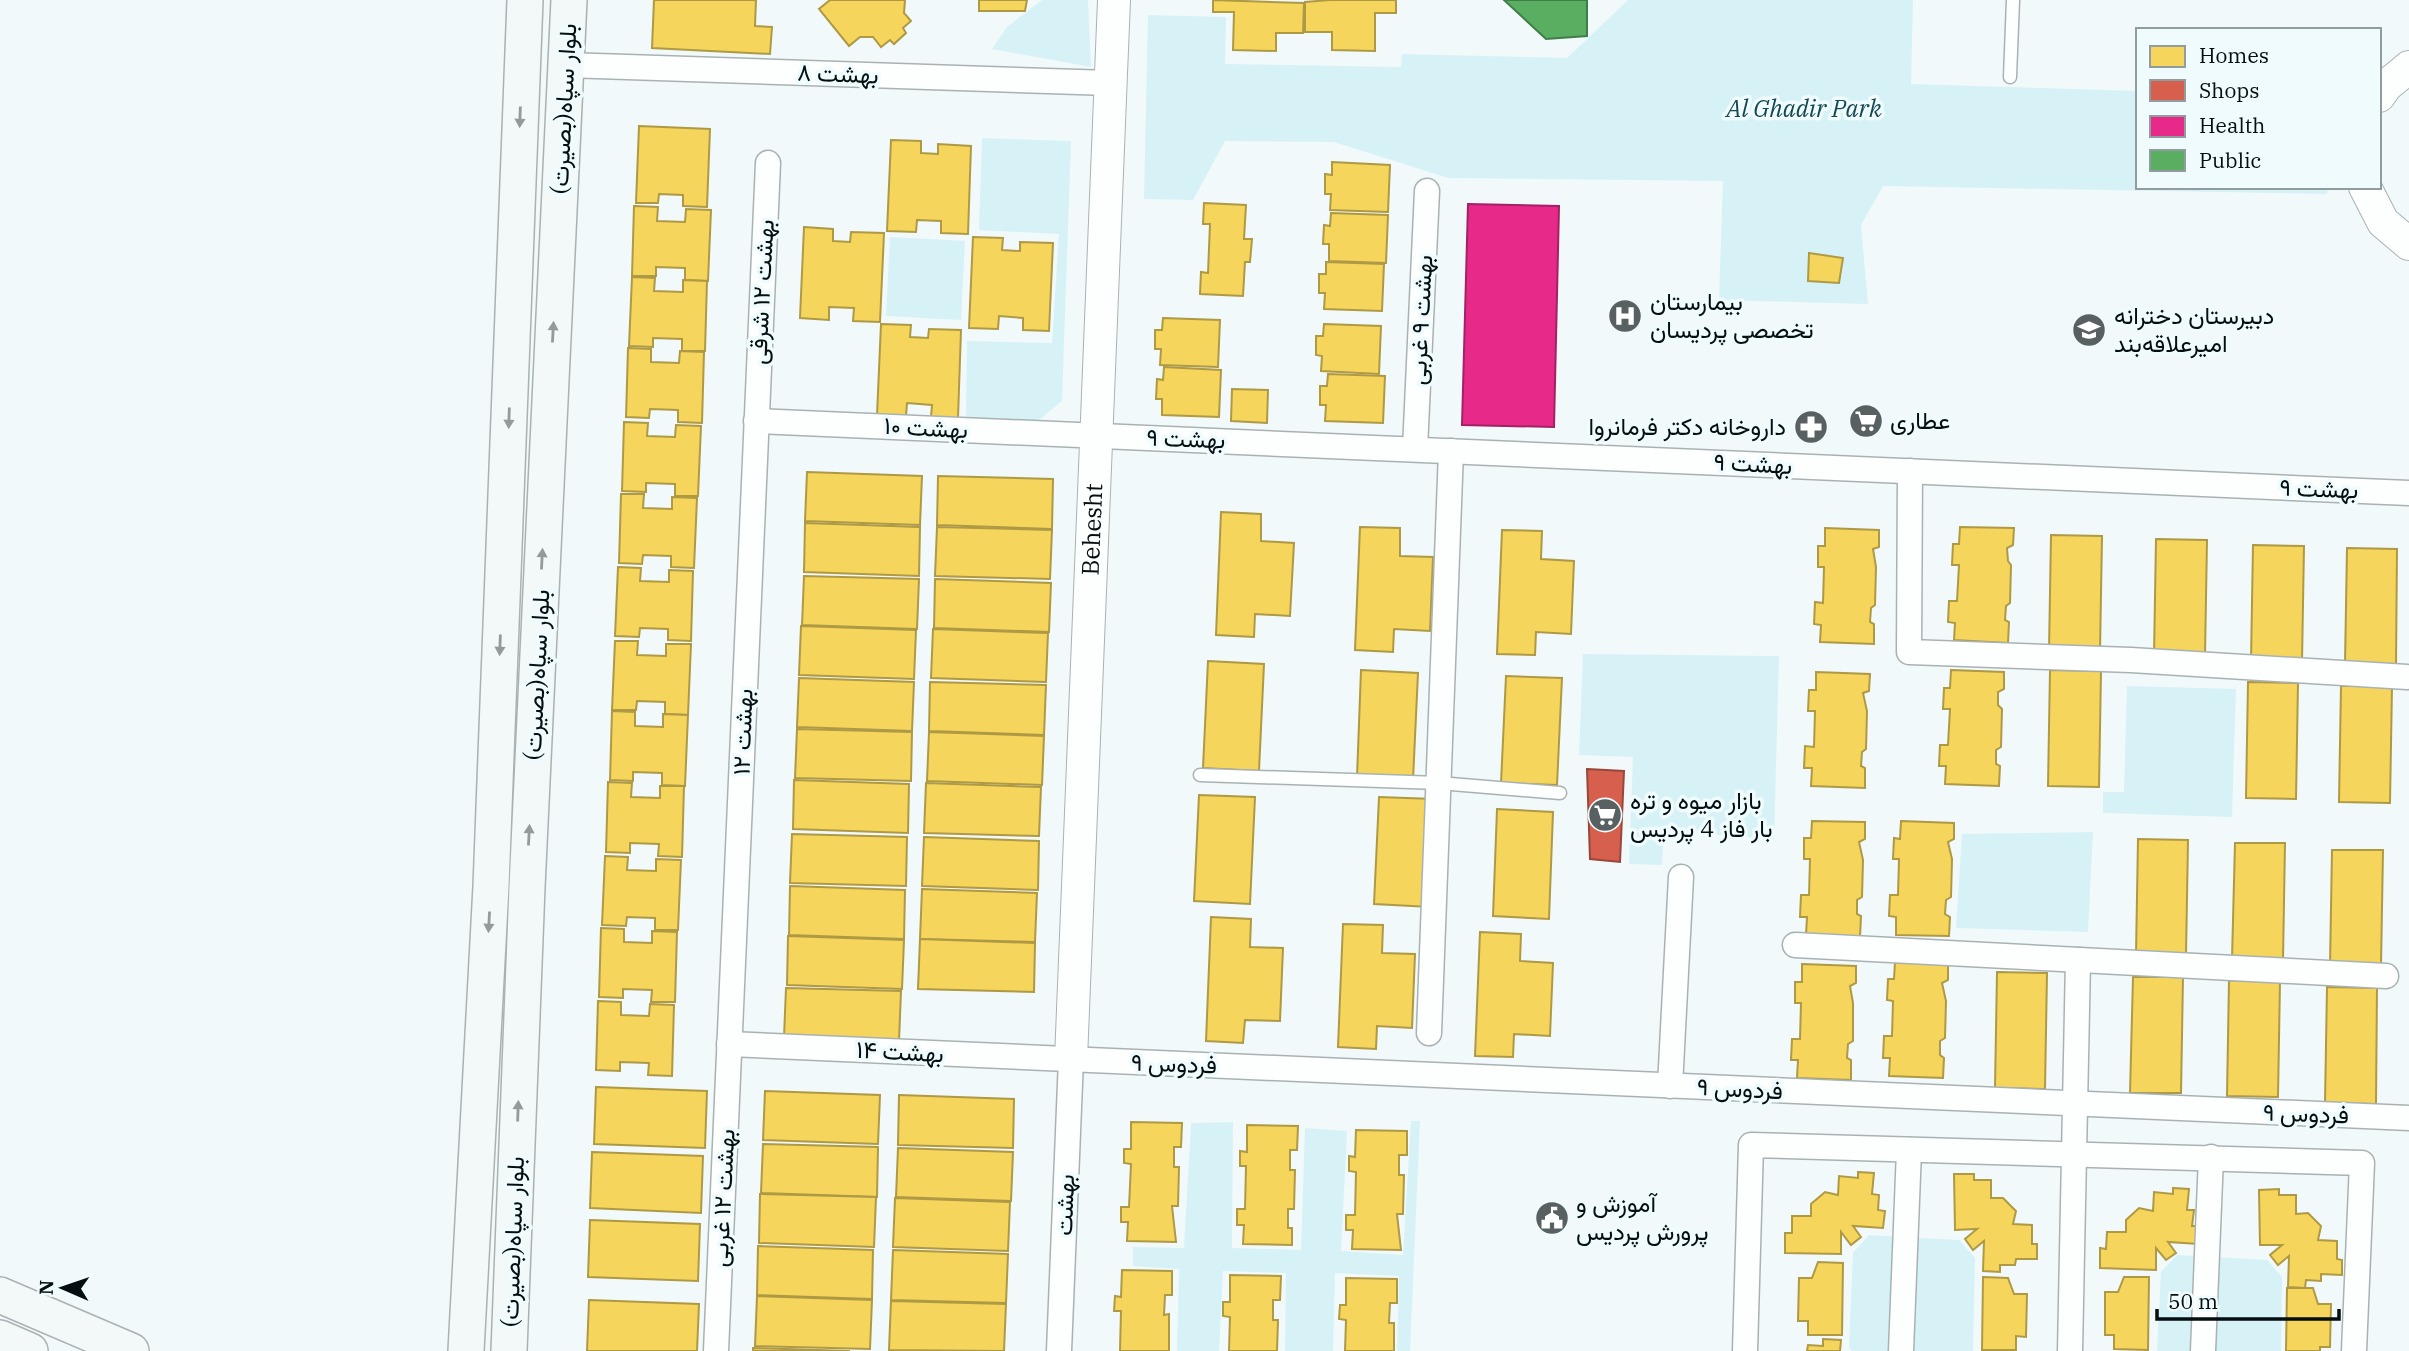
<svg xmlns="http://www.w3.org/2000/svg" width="2409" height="1351" font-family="'IBM Plex Serif',Vazirmatn,serif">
<rect width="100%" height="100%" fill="#f2f9fa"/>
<g fill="#d7f2f7">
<polygon points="1042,0 1088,0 1091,67 992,49 1007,27"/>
<polygon points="1628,0 1913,0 1911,84 2138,91 2138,187 2328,187 2327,194 1883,186 1861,225 1868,304 1719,300 1723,181 1448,178 1334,142 1225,141 1193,200 1144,199 1148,15 1226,17 1225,64 1401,67 1402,54 1567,58"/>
<polygon points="982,138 1071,141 1062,401 1039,420 966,420 967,341 1052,343 1059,234 979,230"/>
<polygon points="890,237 965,241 961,320 886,316"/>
<polygon points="1583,654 1779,656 1774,839 1664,831 1662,865 1629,864 1633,757 1579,755"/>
<polygon points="2127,686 2236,689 2232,817 2103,813 2103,792 2124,792"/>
<polygon points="2093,832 2088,932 1956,928 1962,834"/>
<polygon points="1411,1121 1420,1121 1410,1351 1397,1351 1399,1276 1335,1273 1333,1351 1285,1351 1286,1273 1223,1271 1219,1351 1177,1351 1179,1269 1133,1266 1133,1247 1184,1248 1191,1123 1233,1122 1232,1248 1301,1250 1305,1128 1347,1131 1341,1251 1403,1255"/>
<polygon points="1869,1235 1959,1240 1975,1258 1973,1351 1852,1351 1849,1348 1853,1253"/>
<polygon points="2177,1255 2267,1260 2282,1277 2281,1351 2157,1351 2161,1272"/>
</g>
<g fill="#f6d55c" stroke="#ae9945" stroke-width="2">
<polygon points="654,0 756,0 755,26 772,27 770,54 652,48"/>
<polygon points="830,0 905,0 904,13 911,21 903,28 906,33 894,44 890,40 881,47 873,37 860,37 849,46 819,9"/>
<polygon points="979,0 1027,0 1025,11 979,11"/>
<polygon points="1213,0 1304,3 1303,33 1276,33 1276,51 1233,50 1234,12 1213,12"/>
<polygon points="1330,0 1396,0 1396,13 1375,13 1375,51 1332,50 1332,32 1305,32 1305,2"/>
<polygon points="639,126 710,129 707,207 683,206 683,195 659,194 658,203 636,203"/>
<polygon points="891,140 921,141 921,153 938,154 938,144 971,146 968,234 941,233 941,221 917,220 916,232 887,231"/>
<polygon points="1332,162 1390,165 1388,212 1330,210 1331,194 1325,194 1325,174 1332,175"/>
<polygon points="1204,203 1246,205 1244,239 1252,239 1250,262 1245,262 1243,296 1200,294 1201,272 1208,273 1210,224 1203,224"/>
<polygon points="634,206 658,207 657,221 685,222 686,209 711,210 708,281 685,280 685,268 656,267 656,276 632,276"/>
<polygon points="1331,213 1388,215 1386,263 1329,261 1329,244 1323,244 1324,225 1330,226"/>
<polygon points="804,227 833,229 833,241 850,242 851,232 884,233 880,322 853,321 854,308 829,307 829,320 800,318"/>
<polygon points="973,237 1003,238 1002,250 1020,251 1020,242 1053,243 1049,331 1023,330 1023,318 999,316 998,329 969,328"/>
<polygon points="1809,253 1843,258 1839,283 1808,281"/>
<polygon points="1326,262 1384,264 1382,311 1324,309 1325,293 1319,293 1319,274 1326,274"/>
<polygon points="632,277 655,278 654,291 683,292 683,280 707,281 705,351 682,351 682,339 653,338 653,347 629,346"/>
<polygon points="1163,318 1220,320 1218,367 1160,365 1161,349 1155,349 1155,330 1162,330"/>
<polygon points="881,324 911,325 910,337 928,338 929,329 961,330 958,418 931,417 932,405 907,403 906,416 877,415"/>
<polygon points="1324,324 1381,326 1379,374 1321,371 1322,356 1316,355 1316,336 1323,336"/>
<polygon points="628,348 651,349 651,362 679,363 680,351 704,352 702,423 678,422 678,410 650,409 649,418 626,417"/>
<polygon points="1164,367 1221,370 1219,417 1162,415 1162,399 1156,399 1157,379 1163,380"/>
<polygon points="1328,374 1385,376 1383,423 1325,421 1326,405 1320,405 1320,386 1327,386"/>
<polygon points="1232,389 1268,390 1267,423 1231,421"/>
<polygon points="624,422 648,423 647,436 675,437 676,425 701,426 698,496 675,496 675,484 646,483 646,492 622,491"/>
<polygon points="807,472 922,476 920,525 805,521"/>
<polygon points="938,476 1053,479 1052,529 937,525"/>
<polygon points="621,494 644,494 643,508 672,509 672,497 697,498 694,568 671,567 671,556 643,555 642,564 619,563"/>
<polygon points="1221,512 1261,514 1261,541 1294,543 1290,616 1255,614 1254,637 1216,635"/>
<polygon points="805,523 920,527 919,576 804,572"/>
<polygon points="937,527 1052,530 1050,579 935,576"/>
<polygon points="1360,527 1400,528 1400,556 1433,557 1430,631 1394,629 1393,652 1355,650"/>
<polygon points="1960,527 2014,528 2013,545 2007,548 2008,561 2011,565 2010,603 2006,606 2005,620 2009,622 2008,643 1954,640 1955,623 1948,622 1949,601 1957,601 1959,565 1952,565 1953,544 1959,544"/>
<polygon points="1825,528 1879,530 1879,547 1873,549 1876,567 1875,605 1871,608 1870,622 1874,624 1874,644 1820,642 1821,625 1814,624 1815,602 1823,603 1824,567 1818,567 1818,546 1825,546"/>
<polygon points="1502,530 1542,531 1541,559 1574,561 1571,634 1536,632 1535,655 1497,654"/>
<polygon points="2051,535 2102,536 2100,652 2049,651"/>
<polygon points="2156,539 2207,540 2205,656 2154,656"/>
<polygon points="2253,545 2304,546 2302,662 2251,661"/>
<polygon points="2347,548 2397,549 2396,665 2345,664"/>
<polygon points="618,567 641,568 640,581 669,582 669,570 693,571 691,641 668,640 668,629 640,628 639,637 615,636"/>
<polygon points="804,576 919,579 917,629 802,625"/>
<polygon points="935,579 1051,583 1049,632 934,628"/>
<polygon points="801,626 916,630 914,679 799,675"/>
<polygon points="933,629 1048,633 1046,682 931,678"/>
<polygon points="615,641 638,641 637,655 666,656 666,644 691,644 688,715 665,714 665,702 637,701 636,710 612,710"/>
<polygon points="1208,661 1264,664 1259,771 1203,768"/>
<polygon points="1361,670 1418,673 1413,780 1357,777"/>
<polygon points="1951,670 2004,672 2004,689 1998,692 1998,705 2002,709 2001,747 1996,750 1996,764 2000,766 1999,786 1945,784 1946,766 1939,766 1940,745 1948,745 1950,709 1943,709 1944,688 1950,688"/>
<polygon points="2050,670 2101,671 2099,787 2048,786"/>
<polygon points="1816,672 1870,674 1869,691 1863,693 1867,711 1866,749 1862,752 1861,766 1865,768 1865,788 1811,786 1812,768 1804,768 1805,746 1814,747 1815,711 1808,711 1809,690 1816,690"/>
<polygon points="1506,676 1562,678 1557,785 1501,783"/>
<polygon points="799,678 914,682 912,731 797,727"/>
<polygon points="930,682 1046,685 1044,735 929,731"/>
<polygon points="2248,682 2298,683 2296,799 2246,798"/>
<polygon points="2341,686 2392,686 2390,803 2339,802"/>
<polygon points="612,711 635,712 635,726 663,727 663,714 688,715 685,786 662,785 662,773 633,772 633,781 610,780"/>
<polygon points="797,729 912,732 911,781 795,778"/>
<polygon points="929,732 1044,736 1042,785 927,781"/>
<polygon points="794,780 909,784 908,833 793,829"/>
<polygon points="608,782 632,783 631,797 660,798 660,786 684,786 682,857 658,856 659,844 630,843 630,853 606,852"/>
<polygon points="926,783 1041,787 1039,836 924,833"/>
<polygon points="1199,795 1255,797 1250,904 1194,901"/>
<polygon points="1379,797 1434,799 1430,907 1374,904"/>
<polygon points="1497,809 1553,812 1549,919 1493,916"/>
<polygon points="1812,821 1865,822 1865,839 1859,842 1863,860 1862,897 1857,900 1857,914 1861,916 1860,937 1806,935 1807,917 1800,917 1801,895 1809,895 1810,859 1804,859 1804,838 1811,838"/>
<polygon points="1901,821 1954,823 1954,839 1948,842 1952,859 1951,897 1946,900 1945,914 1950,917 1949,936 1896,935 1896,917 1889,916 1890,895 1898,895 1899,859 1893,859 1894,838 1900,839"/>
<polygon points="792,834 907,837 906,886 790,883"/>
<polygon points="924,837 1039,841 1038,890 922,886"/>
<polygon points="2138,839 2188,840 2186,956 2136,955"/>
<polygon points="2235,843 2285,843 2283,960 2232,959"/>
<polygon points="2332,850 2383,850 2381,966 2330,966"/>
<polygon points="605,856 628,857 627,870 656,871 656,859 681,860 678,930 655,930 655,918 627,917 626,926 602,925"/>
<polygon points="790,886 905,890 904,939 789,935"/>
<polygon points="922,889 1037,893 1035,942 920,939"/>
<polygon points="1211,917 1251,919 1250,947 1283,948 1280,1021 1245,1020 1243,1043 1206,1041"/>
<polygon points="1343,924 1383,925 1382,953 1415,954 1412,1028 1377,1026 1376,1049 1338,1047"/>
<polygon points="601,928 624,929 624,942 652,943 652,931 677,932 675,1002 651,1002 652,990 623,989 623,998 599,997"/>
<polygon points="1480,932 1521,934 1520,961 1553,963 1550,1036 1514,1034 1513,1057 1475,1056"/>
<polygon points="788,936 904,940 902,989 787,985"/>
<polygon points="920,939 1035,943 1034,992 918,989"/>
<polygon points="1895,962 1948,964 1948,980 1942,983 1946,1001 1945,1038 1940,1041 1940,1055 1944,1058 1943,1078 1889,1076 1890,1058 1883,1058 1884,1036 1892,1036 1893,1001 1887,1000 1888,979 1894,979"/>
<polygon points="1802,964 1856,966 1856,983 1850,986 1853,1003 1853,1041 1848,1044 1847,1058 1851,1060 1851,1080 1797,1078 1798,1060 1791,1060 1792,1039 1800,1039 1801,1003 1795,1003 1795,982 1802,982"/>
<polygon points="1997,972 2047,973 2045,1089 1995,1088"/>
<polygon points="2133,977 2183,977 2181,1093 2130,1093"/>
<polygon points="2229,980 2280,981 2278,1097 2227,1096"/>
<polygon points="2327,987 2377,988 2376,1104 2325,1103"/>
<polygon points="786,988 901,991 899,1041 784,1037"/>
<polygon points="598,1001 621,1002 621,1015 649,1016 650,1004 674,1005 672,1076 648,1075 649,1063 620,1062 620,1071 596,1070"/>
<polygon points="596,1087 707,1091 705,1148 594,1144"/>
<polygon points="765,1091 880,1095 878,1144 763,1140"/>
<polygon points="899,1095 1014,1099 1013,1148 898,1145"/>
<polygon points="1131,1122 1182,1123 1181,1147 1174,1147 1174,1167 1179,1167 1178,1206 1172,1206 1176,1242 1127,1241 1128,1222 1121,1222 1121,1207 1129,1207 1131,1164 1124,1163 1124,1149 1131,1149"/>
<polygon points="1247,1125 1298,1126 1297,1150 1290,1150 1290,1170 1295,1170 1294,1209 1288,1209 1288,1228 1292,1228 1292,1245 1243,1244 1244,1225 1237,1225 1237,1209 1245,1209 1246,1166 1240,1166 1240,1151 1247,1152"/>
<polygon points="1356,1130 1407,1131 1407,1155 1399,1155 1399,1175 1404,1175 1403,1214 1397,1214 1401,1250 1352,1249 1353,1230 1346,1230 1346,1215 1355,1215 1356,1172 1349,1171 1349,1156 1355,1157"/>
<polygon points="763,1144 878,1147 877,1197 761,1193"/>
<polygon points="898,1148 1013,1152 1011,1201 896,1197"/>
<polygon points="592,1152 703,1156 701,1213 590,1208"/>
<polygon points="1858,1172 1874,1173 1872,1194 1879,1195 1878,1210 1885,1211 1883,1228 1853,1226 1861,1237 1851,1245 1841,1232 1841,1254 1785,1253 1785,1233 1792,1233 1792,1216 1811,1216 1811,1204 1825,1192 1838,1195 1839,1176 1858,1178"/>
<polygon points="1954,1174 1974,1174 1974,1180 1991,1180 1991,1198 2003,1198 2016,1211 2013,1224 2032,1225 2032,1244 2037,1244 2037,1259 2016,1259 2015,1265 2000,1265 2000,1272 1983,1271 1984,1241 1973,1250 1965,1239 1977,1229 1955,1230"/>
<polygon points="2173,1188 2189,1189 2187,1210 2194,1210 2192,1226 2200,1226 2198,1244 2168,1242 2176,1253 2166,1260 2156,1248 2156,1270 2100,1268 2100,1248 2106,1249 2107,1232 2126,1232 2126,1220 2139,1208 2153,1211 2154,1192 2173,1194"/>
<polygon points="2279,1189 2279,1195 2296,1195 2296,1214 2308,1213 2321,1226 2318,1240 2337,1241 2337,1259 2342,1260 2342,1275 2321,1274 2321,1281 2306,1280 2305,1288 2288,1287 2289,1256 2278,1265 2270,1255 2282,1245 2260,1245 2259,1190"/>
<polygon points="760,1194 876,1197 874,1247 759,1243"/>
<polygon points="895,1198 1010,1202 1008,1251 893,1247"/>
<polygon points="590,1220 700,1224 698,1281 588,1277"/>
<polygon points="758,1246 873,1250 872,1299 757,1295"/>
<polygon points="893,1250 1008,1254 1006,1303 891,1300"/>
<polygon points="1818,1262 1843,1263 1842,1335 1808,1335 1808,1321 1798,1321 1799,1278 1812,1278"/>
<polygon points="1122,1270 1172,1271 1172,1295 1165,1295 1164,1315 1169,1314 1169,1351 1120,1351 1121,1311 1114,1311 1115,1296 1121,1297"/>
<polygon points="1230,1275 1281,1276 1280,1300 1273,1300 1273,1320 1278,1320 1277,1351 1229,1351 1230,1317 1223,1316 1223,1302 1230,1302"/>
<polygon points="1983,1277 2008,1278 2014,1294 2027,1294 2026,1337 2016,1336 2016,1350 1982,1350"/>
<polygon points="2124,1277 2149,1277 2148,1350 2114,1349 2114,1335 2105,1335 2105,1292 2118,1292"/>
<polygon points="1346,1278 1397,1279 1397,1303 1390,1303 1389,1323 1394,1323 1394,1351 1345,1351 1346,1320 1339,1319 1340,1305 1346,1305"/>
<polygon points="2287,1288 2313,1288 2318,1304 2331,1304 2330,1347 2320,1347 2320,1351 2286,1351"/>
<polygon points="757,1296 872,1300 870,1349 755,1346"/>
<polygon points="589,1300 699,1304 697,1351 587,1351"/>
<polygon points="891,1301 1006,1304 1004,1351 889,1350"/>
<polygon points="1823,1339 1841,1340 1840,1351 1807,1351 1808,1345 1823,1346"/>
<polygon points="753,1348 850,1351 753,1351"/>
</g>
<polygon fill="#d6604d" stroke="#97473b" stroke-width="2" points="1587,769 1624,771 1620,862 1590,859"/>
<polygon fill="#e7298a" stroke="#a32165" stroke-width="2" points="1468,204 1559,206 1554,427 1462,425"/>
<polygon fill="#5aae61" stroke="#407e49" stroke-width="2" points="1504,0 1587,0 1587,36 1546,39"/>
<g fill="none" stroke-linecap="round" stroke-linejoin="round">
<g stroke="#a9b2b2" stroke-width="15">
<g id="service">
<polyline points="2010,77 2013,0"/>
<polyline points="1200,775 1439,783 1560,793"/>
</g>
</g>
<g stroke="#a9b2b2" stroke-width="27">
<g id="minor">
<polyline points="566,65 1110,83"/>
<polyline points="756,421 2409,493"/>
<polyline points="1415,449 1427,191"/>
<polyline points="1910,471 1909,652 2131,660 2407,677"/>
<polyline points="1795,945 2386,976"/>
<polyline points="1429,1033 1451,451"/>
<polyline points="729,1044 2409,1118"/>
<polyline points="1670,1086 1681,877"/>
<polyline points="716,1351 768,163"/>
<polyline points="1059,1351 1071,1059"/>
<polyline points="1745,1351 1751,1145 2362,1163 2354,1351"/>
<polyline points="1901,1351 1909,1150"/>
<polyline points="2070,1351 2078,960"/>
<polyline points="2203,1351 2211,1157"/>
</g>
</g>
<g stroke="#a9b2b2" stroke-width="34">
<g id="tertiary">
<polyline points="2379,96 2386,86 2409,67"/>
<polyline points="2365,187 2383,222 2409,244"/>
<path id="s1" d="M1071 1059 1114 0"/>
</g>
</g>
<g stroke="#a9b2b2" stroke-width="38">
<g id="secondary">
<polyline points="0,1295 131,1351"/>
<polyline points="0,1338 30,1351"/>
<polyline points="466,1351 491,886 525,0"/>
<polyline points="509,1351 527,887 569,0"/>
</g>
</g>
<use href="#service" stroke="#fdfefe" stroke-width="12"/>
<use href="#minor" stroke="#fdfefe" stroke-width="24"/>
<use href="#tertiary" stroke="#fdfefe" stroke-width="32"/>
<use href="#secondary" stroke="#f3f8f8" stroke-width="35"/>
</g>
<defs><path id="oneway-solid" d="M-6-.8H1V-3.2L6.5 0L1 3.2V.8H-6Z" transform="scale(1.75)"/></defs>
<g fill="#949a9b">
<use href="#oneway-solid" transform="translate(520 117) rotate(92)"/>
<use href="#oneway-solid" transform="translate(553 332) rotate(-87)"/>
<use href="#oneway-solid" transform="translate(509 418) rotate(92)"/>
<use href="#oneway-solid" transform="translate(542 559) rotate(-87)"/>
<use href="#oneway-solid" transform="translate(500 645) rotate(92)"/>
<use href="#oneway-solid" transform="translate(529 835) rotate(-87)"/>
<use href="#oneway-solid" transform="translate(489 922) rotate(93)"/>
<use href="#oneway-solid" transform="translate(518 1111) rotate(-88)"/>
</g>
<defs>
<g id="hospital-disc" transform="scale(1.75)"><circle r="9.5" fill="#586062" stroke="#effbfd"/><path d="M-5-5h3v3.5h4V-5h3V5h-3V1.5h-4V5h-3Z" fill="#fff"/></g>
<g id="school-disc" transform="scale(1.75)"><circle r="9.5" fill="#586062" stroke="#effbfd"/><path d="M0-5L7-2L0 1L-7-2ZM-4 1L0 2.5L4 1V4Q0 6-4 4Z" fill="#fff"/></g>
<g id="supermarket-disc" transform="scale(1.75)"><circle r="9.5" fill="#586062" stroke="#effbfd"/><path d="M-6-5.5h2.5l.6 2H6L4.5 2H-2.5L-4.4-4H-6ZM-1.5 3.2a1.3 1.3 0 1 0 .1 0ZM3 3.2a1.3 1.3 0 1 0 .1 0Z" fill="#fff"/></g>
<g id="pharmacy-disc" transform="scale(1.75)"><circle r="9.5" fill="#586062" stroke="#effbfd"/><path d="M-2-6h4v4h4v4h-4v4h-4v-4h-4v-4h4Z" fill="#fff"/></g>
<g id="civic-disc" transform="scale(1.75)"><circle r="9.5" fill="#586062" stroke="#effbfd"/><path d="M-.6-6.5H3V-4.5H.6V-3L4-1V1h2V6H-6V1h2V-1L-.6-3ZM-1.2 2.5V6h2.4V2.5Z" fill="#fff"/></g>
</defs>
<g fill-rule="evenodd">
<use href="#hospital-disc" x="1625" y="316"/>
<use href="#school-disc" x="2089" y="330"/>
<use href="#supermarket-disc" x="1866" y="421"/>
<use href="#pharmacy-disc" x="1811" y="427"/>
<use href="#supermarket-disc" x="1605" y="815"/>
<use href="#civic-disc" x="1552" y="1218"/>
</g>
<g text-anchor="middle" stroke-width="7" stroke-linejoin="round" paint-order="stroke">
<g font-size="24" fill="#050e10" stroke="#effbfd">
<text transform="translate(838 74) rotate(2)" y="8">بهشت ۸</text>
<text transform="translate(564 109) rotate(-87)" y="8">بلوار سپاه(بصیرت)</text>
<text transform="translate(762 292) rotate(-87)" y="8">بهشت ۱۲ شرقی</text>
<text transform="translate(1421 320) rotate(-87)" y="8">بهشت ۹ غربی</text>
<text transform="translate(926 428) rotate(3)" y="8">بهشت ۱۰</text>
<text transform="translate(1186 439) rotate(2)" y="8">بهشت ۹</text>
<text transform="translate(1753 464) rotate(3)" y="8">بهشت ۹</text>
<text transform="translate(2319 489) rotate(2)" y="8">بهشت ۹</text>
<text dy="8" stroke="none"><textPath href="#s1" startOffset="530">Behesht</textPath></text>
<text transform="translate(537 675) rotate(-87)" y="8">بلوار سپاه(بصیرت)</text>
<text transform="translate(743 732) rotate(-88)" y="8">بهشت ۱۲</text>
<text transform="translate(900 1052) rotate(3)" y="8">بهشت ۱۴</text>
<text transform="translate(1174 1064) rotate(2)" y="8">فردوس ۹</text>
<text transform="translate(1740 1089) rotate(3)" y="8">فردوس ۹</text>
<text transform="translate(2306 1114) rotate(2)" y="8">فردوس ۹</text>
<text transform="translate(723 1198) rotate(-87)" y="8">بهشت ۱۲ غربی</text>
<text transform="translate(1065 1205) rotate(-88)" y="8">بهشت</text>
<text transform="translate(513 1242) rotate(-88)" y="8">بلوار سپاه(بصیرت)</text>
</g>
<g font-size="24" font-style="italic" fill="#144951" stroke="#effbfd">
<text x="1804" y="117">Al Ghadir Park</text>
</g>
<g font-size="24" fill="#050e10" stroke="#effbfd" text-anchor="start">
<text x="1650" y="310">بیمارستان<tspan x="1650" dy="28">تخصصی پردیسان</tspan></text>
<text x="2114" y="324">دبیرستان دخترانه<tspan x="2114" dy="28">امیرعلاقه‌بند</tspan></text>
<text x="1890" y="429">عطاری</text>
<text x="1786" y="435" text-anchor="end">داروخانه دکتر فرمانروا</text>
<text x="1630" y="809">بازار میوه و تره<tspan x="1630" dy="28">بار فاز 4 پردیس</tspan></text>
<text x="1576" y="1212">آموزش و<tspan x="1576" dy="28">پرورش پردیس</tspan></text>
</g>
</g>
<rect x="2136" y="28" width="245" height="161" fill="#effbfd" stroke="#919c9e" stroke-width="2"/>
<rect x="2150" y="46" width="35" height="21" fill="#f6d55c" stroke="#919c9e" stroke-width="2"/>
<text x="2199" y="63" font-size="21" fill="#050e10">Homes</text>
<rect x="2150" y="80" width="35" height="21" fill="#d6604d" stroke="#919c9e" stroke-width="2"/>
<text x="2199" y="98" font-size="21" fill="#050e10">Shops</text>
<rect x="2150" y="116" width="35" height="21" fill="#e7298a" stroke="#919c9e" stroke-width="2"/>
<text x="2199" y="133" font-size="21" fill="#050e10">Health</text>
<rect x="2150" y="150" width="35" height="21" fill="#5aae61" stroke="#919c9e" stroke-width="2"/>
<text x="2199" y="168" font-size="21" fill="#050e10">Public</text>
<g transform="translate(63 1288) rotate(272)" stroke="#effbfd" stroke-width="5" paint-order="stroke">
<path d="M0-5L12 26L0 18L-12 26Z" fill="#050e10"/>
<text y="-10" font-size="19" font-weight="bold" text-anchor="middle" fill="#050e10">N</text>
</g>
<path d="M2157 1309v10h182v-10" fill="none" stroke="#050e10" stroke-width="3.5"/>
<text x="2168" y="1309" font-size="21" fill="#050e10" stroke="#effbfd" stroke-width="5" paint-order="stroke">50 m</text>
</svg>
